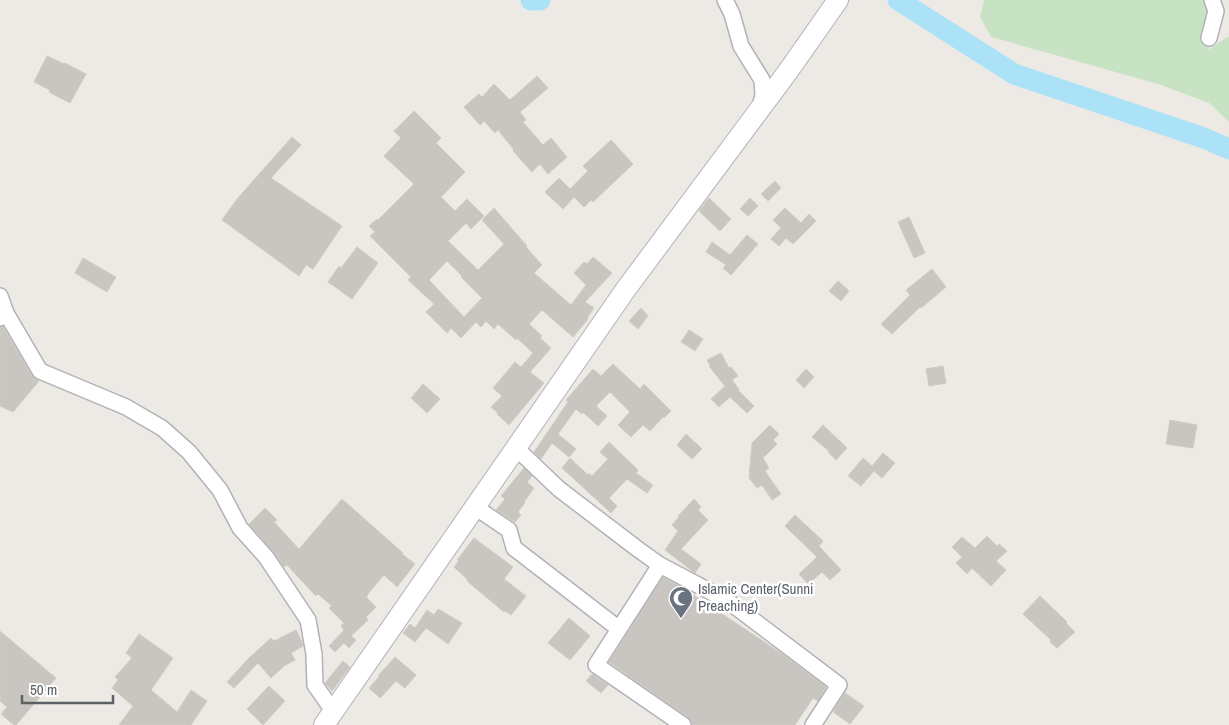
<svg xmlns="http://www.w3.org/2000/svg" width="1229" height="725" font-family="'Archivo Narrow',sans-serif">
<rect width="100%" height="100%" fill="#edeae5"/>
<polygon fill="#c8e3c3" points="984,0 1207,0 1217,25 1208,50 1227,37 1229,37 1229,122 1209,103 1158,84 991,37 980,17"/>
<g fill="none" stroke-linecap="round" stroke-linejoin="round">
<g stroke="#abe2f7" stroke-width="21">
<polyline points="531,0 540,0"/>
<polyline points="898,0 1014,74 1204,138 1229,149"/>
</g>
</g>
<g fill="#c9c5c1" stroke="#d2cbc3" fill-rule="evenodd">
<polygon points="47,56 64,64 65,63 86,74 70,103 49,92 50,90 34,82"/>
<polygon points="537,76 548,88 520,112 526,120 523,122 543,145 551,138 567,157 548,174 540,164 532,172 513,151 514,150 498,130 495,133 484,121 480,125 464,107 479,94 482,97 494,84 510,100"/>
<path d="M414 111 441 138 436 143 465 172 441 197 455 211 467 199 484 216 471 229 466 223 448 241 478 270 504 244 482 220 494 208 527 246 526 247 542 265 534 273 571 305 586 285 574 273 584 262 587 264 593 257 612 273 585 302 594 308 587 318 588 319 573 337 542 310 529 324 542 336 540 338 551 348 530 372 544 383 509 425 497 414 498 413 491 407 502 396 493 388 515 362 521 367 533 353 517 338 516 340 498 324 494 329 486 321 481 327 476 322 461 338 451 328 447 333 426 312 434 304 408 280 411 277 370 236 375 232 369 226 377 219 378 220 414 184 384 156 401 138 394 131ZM447 261 462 276 461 277 482 298 464 317 429 280Z"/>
<polygon points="292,137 301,145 271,178 342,226 313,269 306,265 299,276 222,220 237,199"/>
<polygon points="611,140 633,164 593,202 591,200 584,207 574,197 563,209 545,192 559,178 570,189 588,171 583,166"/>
<polygon points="775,181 781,188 768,201 761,194"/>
<polygon points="709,198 731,219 720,231 699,211"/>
<polygon points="750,198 758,206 748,216 740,209"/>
<polygon points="785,208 801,223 809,214 816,221 793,244 786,238 779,246 771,239 781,228 773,220"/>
<polygon points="909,217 925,253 914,258 898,222"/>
<polygon points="747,235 758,244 731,275 723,268 726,265 706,252 712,242 730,255"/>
<polygon points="357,247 378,263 352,299 328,282 339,266 341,268"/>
<polygon points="83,258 116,277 107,292 75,273"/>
<polygon points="932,269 946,287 921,308 920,307 892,334 881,324 910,295 906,290"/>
<polygon points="838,281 849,291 841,301 829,291"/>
<polygon points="641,308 648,316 638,329 629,321"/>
<polygon points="0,327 3,327 32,376 39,381 13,412 0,406"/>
<polygon points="689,330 703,339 695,351 681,342"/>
<polygon points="721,353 729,368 731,367 738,376 732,380 739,389 738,390 754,406 747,413 730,397 719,407 711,399 725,386 709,366 710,365 707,360"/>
<polygon points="613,364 640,389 644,384 671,411 664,418 663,417 650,431 643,425 631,437 618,425 630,412 610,392 596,406 607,416 598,426 583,412 582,414 576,409 558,434 576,449 569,457 552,443 541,459 534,452 568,402 566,400 593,369 601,376"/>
<polygon points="943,366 946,383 929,386 926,369"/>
<polygon points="806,369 814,377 804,388 796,380"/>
<polygon points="423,384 440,399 427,413 411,398"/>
<polygon points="1170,420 1197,425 1193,448 1166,444"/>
<polygon points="770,425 779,434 773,440 777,444 763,458 769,468 765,471 781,494 772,500 762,485 757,488 749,478 752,443"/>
<polygon points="823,425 847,448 836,460 828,452 829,451 812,437"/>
<polygon points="686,434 702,449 692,459 677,445"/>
<polygon points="609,442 638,470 636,473 653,485 647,493 627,479 609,498 617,506 611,513 562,468 570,458 588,475 589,473 592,476 608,459 600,452"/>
<polygon points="883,453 895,463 882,478 874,471 861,486 848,476 863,458 872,466"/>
<polygon points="524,468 532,476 527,482 534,488 524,502 525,503 518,512 521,515 515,522 496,510 505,499 501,496"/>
<polygon points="342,499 403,553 402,554 415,564 397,587 384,575 367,595 368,596 366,597 376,607 366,617 368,620 351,636 356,640 349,648 344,643 335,652 329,646 344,630 341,626 344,623 329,608 332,606 318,594 316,596 287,565 284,567 273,551 249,524 265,508 277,520 274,522 299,549"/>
<polygon points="694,499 701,507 698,510 708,520 681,549 701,564 695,573 665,550 678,531 672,525 679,517 678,516"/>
<polygon points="795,515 823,541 819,546 841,570 830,580 822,572 808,584 799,574 817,557 785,526"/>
<polygon points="987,536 997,546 999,544 1007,551 996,561 1006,570 991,586 972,568 967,574 956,563 962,557 952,547 962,537 975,548"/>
<polygon points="474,538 513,567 504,579 526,596 511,615 505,611 504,612 467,581 468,580 454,567 459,561 457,560"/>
<polygon points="663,577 683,588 781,653 826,687 818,701 813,698 795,725 692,725 691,721 688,717 609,662"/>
<polygon points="1040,596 1067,622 1066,623 1075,632 1057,648 1050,642 1051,640 1023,614"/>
<polygon points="438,609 462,623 448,644 426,628 415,642 403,633 410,624 415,628 427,610 434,615"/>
<polygon points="569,618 590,636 570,660 548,643"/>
<polygon points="296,630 302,642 303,646 291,653 295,660 284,666 271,678 258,663 234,688 227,682 249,658 271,638 274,641"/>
<polygon points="0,631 56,678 16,725 14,725 1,714 7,707 0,701"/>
<polygon points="139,634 173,658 151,690 177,712 191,690 207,701 191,725 119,725 133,706 112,688 118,680 115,677 132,658 126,653"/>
<polygon points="395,657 416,675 405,688 396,681 380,698 369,688 379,677 378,676"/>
<polygon points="343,661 350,667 332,691 325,683"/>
<polygon points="592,674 608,685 601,693 586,681"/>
<polygon points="269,686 285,701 263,725 247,709"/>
<polygon points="845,693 864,706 850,724 833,712"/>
</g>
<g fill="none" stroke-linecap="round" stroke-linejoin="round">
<g stroke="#b0b3b6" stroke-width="18">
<g id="street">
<polyline points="725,0 732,14 741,46 762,80 763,95 760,107"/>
<polyline points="1209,38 1216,11 1212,0"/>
<polyline points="0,296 6,313 0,318"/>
<polyline points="6,313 40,371 126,407 162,428 189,452 220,490 240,528 266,557 308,620 314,654 315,685 333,711"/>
<polyline points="516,448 559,489 639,550 660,565 728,601 839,685 813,725"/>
<polyline points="475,507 509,530 514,548 619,629"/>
<polyline points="660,565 596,665 683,725"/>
</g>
</g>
<g stroke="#afb3b6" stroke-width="22">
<polyline id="secondary" points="324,725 626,289 789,70 838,0"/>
</g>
<use href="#street" stroke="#fff" stroke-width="15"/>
<use href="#secondary" stroke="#fff" stroke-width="20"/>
</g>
<defs>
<g id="mosque-pin" transform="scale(1.25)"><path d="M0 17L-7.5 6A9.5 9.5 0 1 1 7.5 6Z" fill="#6b7280" stroke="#fff"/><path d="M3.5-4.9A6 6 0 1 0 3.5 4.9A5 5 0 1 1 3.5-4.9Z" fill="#fff"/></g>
</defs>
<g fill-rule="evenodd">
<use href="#mosque-pin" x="681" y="598"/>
</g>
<g text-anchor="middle" stroke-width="5" stroke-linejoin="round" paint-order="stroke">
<g font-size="15" fill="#5b616d" stroke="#fff" text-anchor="start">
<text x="698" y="594">Islamic Center(Sunni<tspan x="698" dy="17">Preaching)</tspan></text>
</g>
</g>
<path d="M22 695v8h91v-8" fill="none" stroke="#5c6164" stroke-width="2.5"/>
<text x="30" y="695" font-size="15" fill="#5c6164" stroke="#ffffff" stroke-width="4" paint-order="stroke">50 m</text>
</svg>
